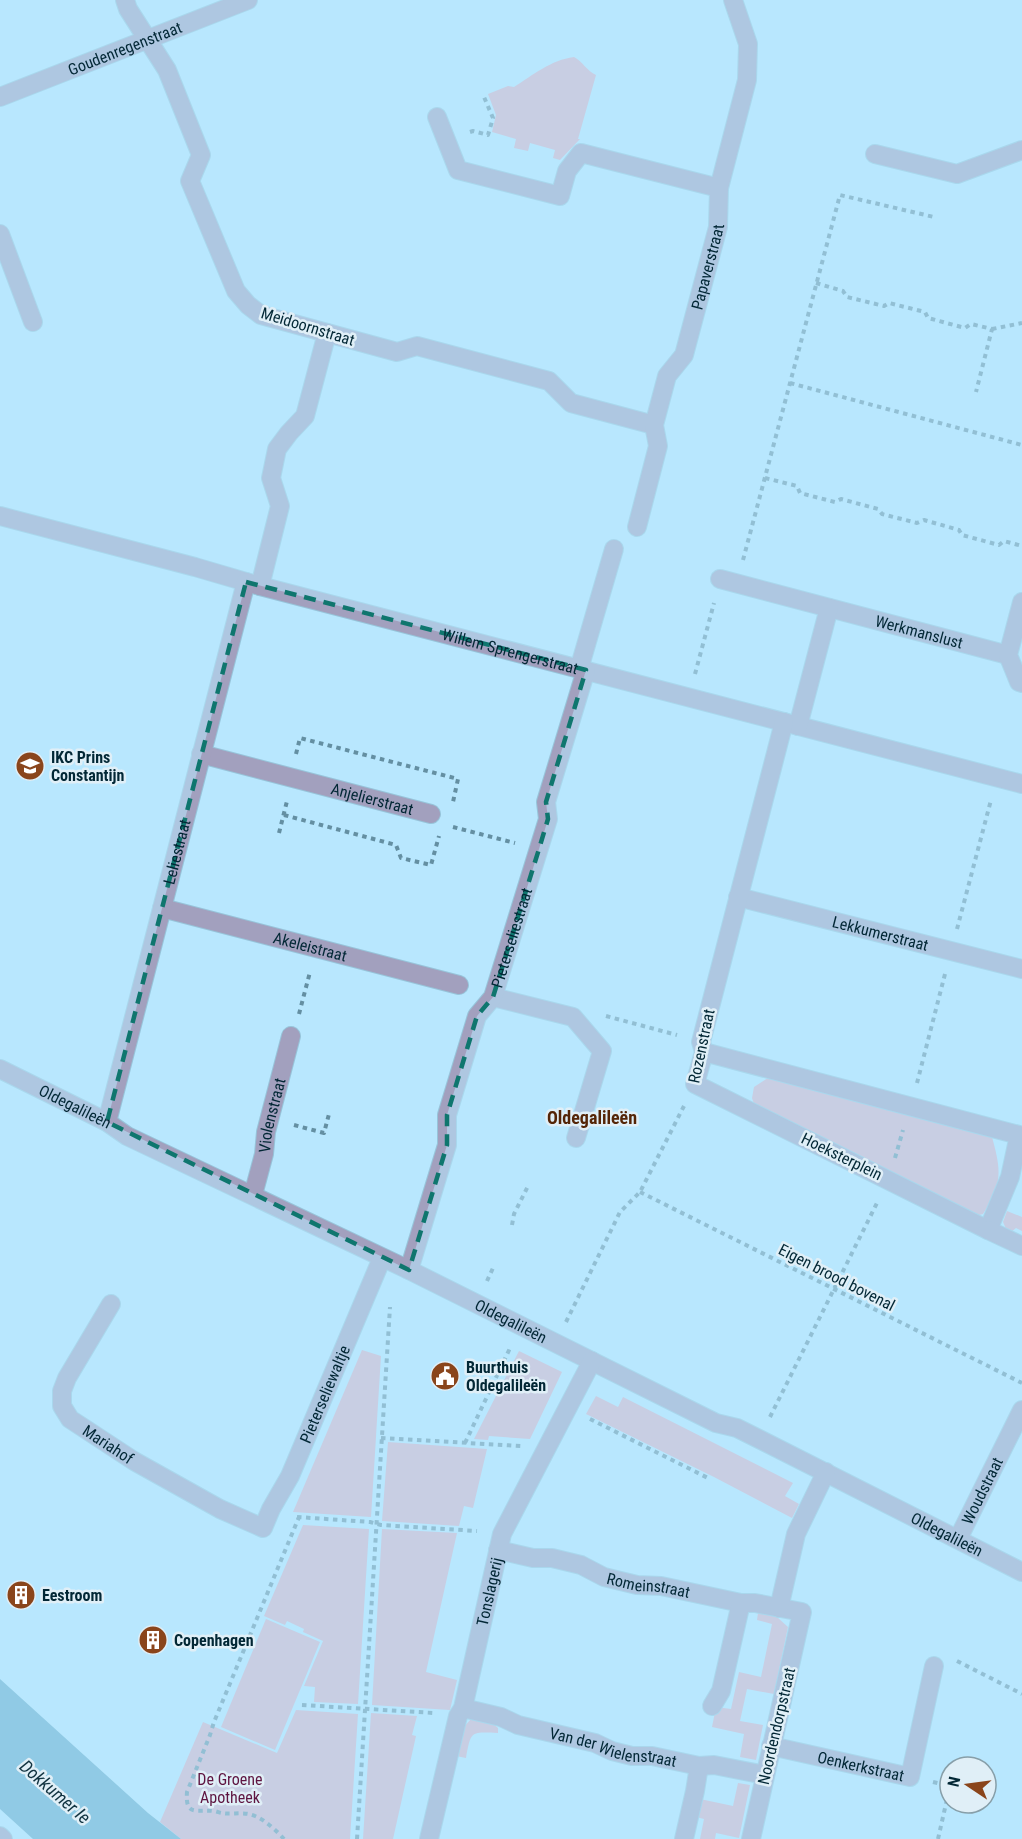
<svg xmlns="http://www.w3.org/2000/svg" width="1022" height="1839" font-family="'Roboto Condensed',sans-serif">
<rect width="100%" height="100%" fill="#b8e7fe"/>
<g fill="#dcafc4">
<path d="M574 57C583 62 587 71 596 75L578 139H580L560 160 553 158 555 150 530 143 528 151 514 148 516 139 492 132 496 115 488 94 508 86 514 87C533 75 551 60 574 57Z"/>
<path d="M768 1078 992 1137C1001 1170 1003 1184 983 1214L975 1216 754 1104 752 1098 754 1087Z"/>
<polygon points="1007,1211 1022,1217 1022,1231 1016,1228 1010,1233 1007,1231 1003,1222"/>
<polygon points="362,1350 381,1356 371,1517 293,1512"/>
<polygon points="519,1351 562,1372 530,1439 489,1436 488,1440 474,1439"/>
<polygon points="596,1396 618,1407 623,1397 793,1483 785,1496 799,1504 792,1518 714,1477 586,1414"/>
<polygon points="388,1442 487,1449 473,1508 464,1506 459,1526 382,1521"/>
<polygon points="303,1525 369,1529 358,1704 314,1702 315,1687 304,1686 323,1641 303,1632 304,1629 287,1621 285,1625 264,1616"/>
<polygon points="382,1529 457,1533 426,1672 457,1680 450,1710 372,1705"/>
<polygon points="758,1613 777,1617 788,1627 774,1694 747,1689 740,1721 763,1725 756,1760 740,1757 744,1734 712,1727 716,1707 731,1709 739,1672 761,1677 772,1624 757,1620"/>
<polygon points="266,1619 320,1642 275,1750 221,1727"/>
<polygon points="296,1710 358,1714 350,1839 181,1839 160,1822 203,1722 277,1753"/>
<polygon points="371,1713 417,1716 412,1735 416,1736 393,1839 363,1839"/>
<path d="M471 1719 492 1723 498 1728V1733C471 1732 471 1730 466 1758L456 1756 463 1728Z"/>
<polygon points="738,1783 750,1785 739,1838 716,1833 715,1839 700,1839 704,1819 696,1817 700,1799 733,1806"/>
</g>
<polygon fill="#61a7c7" points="0,1679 148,1813 181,1839 33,1839 0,1809"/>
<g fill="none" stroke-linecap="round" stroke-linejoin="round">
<g stroke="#97c4da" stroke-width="20">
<g id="minor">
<polyline points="125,0 128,9 167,70 201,155 190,181 236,291 248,305 261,315 397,352 417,346 549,381 571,403 654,425"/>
<path id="s1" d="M0 97 248 0"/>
<polyline points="437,117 458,170 560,196 567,171 581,153 719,188"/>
<polyline points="875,154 957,174 1022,150"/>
<polyline points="0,234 33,322"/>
<path id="s2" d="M0 516 195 567 260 586 1022 784"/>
<path id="s3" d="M637 527 658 446 654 425 667 376 684 355 718 227 719 188 747 80 748 44 733 0"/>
<path id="s4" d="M720 579 1008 655"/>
<polyline points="260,586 280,506 271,478 277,449 289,433 305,416 327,333"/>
<polyline points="1022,602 1008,655 1019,682 1022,683"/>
<polyline points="579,669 614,549"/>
<polyline points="798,726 829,608"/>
<path id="s5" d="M201 754 431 814"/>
<path id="s6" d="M738 897 1022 969"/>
<path id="s7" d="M162 908 459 985"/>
<polyline points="493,997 573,1017 602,1051 576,1138"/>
<polyline points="704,1052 1019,1135 1010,1177 988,1230 695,1084 704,1052 701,1042 784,722"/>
<path id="s8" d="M0 1069 107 1122 127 1136 409 1270 716 1423 737 1428 759 1439 1022 1572"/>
<path id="s9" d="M107 1122 246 582"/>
<path id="s10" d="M253 1195 264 1154 266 1132 291 1036"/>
<polyline points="988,1230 1022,1246"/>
<path id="s11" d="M409 1270 447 1145V1115L477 1016 493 997 548 819 546 802 586 670"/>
<path id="s12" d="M111 1304 67 1378 62 1391V1406L70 1419 134 1461 220 1509 263 1528 271 1509 290 1476 382 1258"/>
<path id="s13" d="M958 1539 1022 1410"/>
<path id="s14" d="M498 1550 533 1558H552L581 1565 604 1577 637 1585 661 1586 741 1603H755L802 1612 751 1839"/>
<polyline points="779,1608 796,1534 826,1472"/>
<polyline points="712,1706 721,1691 741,1603"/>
<path id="s15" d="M463 1708 501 1717 518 1725 595 1743 612 1751 632 1756H652L699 1766 714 1765 765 1775"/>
<path id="s16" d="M771 1746 910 1777 934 1666"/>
<polyline points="0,1836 3,1839"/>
<path id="s17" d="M429 1839 458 1716 463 1708 502 1534 592 1361"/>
<polyline points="684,1839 695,1791 699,1766"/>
</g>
</g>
<g stroke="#648fa2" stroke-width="4" stroke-dasharray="4.5 4.5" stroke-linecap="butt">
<polyline points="470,132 473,131 488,135 493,118 484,97"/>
<polyline points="816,283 843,291 847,297 884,306 889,303 925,312 928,318 965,328 971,324 992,329 976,392"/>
<polyline points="992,329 1022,323"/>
<polyline points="790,383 1022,445"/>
<polyline points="765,478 797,486 800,493 835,502 841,499 878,509 882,514 917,523 924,520 959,530 962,535 999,545 1004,541 1022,546"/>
<polyline points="743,560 840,195 934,217"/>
<polyline points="695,674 714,603"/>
<polyline points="296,754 300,738 458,779 453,802"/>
<polyline points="284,815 396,845 401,858 431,865 439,836"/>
<polyline points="453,827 515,843"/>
<polyline points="279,833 287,801"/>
<polyline points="957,929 991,800"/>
<polyline points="299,1014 310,972"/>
<polyline points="606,1016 677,1035"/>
<polyline points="917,1083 945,974"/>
<polyline points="294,1125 324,1133 329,1114"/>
<polyline points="895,1158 903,1130"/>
<polyline points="640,1192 1022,1383"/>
<polyline points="512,1225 514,1214 528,1186"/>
<polyline points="487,1281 493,1268"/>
<polyline points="566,1322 620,1212 640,1192 684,1106"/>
<polyline points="770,1417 878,1201"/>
<polyline points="590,1419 710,1479"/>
<polyline points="381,1438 521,1446"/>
<polyline points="465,1443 511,1346"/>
<polyline points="297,1517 370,1522 381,1525 477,1531"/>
<polyline points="957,1661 1022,1694"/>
<polyline points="302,1705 434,1713"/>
<polyline points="933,1782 950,1786"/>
<path d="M284 1839C277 1831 265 1820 255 1816 244 1811 233 1815 222 1813 220 1813 216 1811 213 1811 197 1809 185 1817 187 1792L210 1735 214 1722 299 1517"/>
<polyline points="357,1839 390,1307"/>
<polyline points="938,1839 950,1786"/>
</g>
<use href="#minor" stroke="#a2a0be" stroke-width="18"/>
</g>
<path d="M0 0H1022V1839H0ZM246 582 586 670 546 802 548 819 539 849 493 997 477 1016 447 1115V1145L409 1270 107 1122Z" fill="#b8e7fe" fill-opacity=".55" fill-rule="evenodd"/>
<path fill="none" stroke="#0f766e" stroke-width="4.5" stroke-dasharray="12 8" stroke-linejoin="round" d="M246 582 586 670 546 802 548 819 539 849 493 997 477 1016 447 1115V1145L409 1270 107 1122Z"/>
<defs>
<g id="school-disc" transform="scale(1.5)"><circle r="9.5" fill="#8a451b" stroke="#e0eff7"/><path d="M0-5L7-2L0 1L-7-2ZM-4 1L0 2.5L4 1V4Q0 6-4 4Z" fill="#fff"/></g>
<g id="civic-disc" transform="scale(1.5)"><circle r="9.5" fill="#8a451b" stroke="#e0eff7"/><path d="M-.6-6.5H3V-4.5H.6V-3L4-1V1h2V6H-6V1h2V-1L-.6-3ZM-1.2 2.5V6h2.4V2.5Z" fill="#fff"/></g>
<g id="building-disc" transform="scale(1.5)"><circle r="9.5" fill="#8a451b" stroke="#e0eff7"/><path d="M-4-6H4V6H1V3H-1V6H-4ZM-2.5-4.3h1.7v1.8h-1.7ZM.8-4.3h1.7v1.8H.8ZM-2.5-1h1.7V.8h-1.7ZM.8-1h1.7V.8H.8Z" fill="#fff"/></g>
</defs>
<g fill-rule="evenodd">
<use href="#school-disc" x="30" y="766"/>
<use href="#civic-disc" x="445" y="1376"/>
<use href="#building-disc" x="21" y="1595"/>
<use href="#building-disc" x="153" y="1640"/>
</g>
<g text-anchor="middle" stroke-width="5" stroke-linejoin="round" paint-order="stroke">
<g font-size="16" fill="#022735" stroke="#e0eff7">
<text dy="6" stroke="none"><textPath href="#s1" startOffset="134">Goudenregenstraat</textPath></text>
<text dy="6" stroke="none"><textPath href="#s3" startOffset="274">Papaverstraat</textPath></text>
<text transform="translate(308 326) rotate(17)" y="6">Meidoornstraat</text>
<text dy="6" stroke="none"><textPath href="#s4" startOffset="206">Werkmanslust</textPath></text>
<text dy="6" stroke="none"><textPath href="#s2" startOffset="528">Willem Sprengerstraat</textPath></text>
<text dy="6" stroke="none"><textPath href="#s5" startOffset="177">Anjelierstraat</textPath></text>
<text dy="6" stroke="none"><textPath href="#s9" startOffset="279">Leliestraat</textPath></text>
<text dy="6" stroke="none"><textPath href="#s6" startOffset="147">Lekkumerstraat</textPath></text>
<text dy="6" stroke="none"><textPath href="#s11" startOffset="351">Pieterseliestraat</textPath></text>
<text dy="6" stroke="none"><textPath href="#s7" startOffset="153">Akeleistraat</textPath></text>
<text transform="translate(701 1046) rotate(-78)" y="6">Rozenstraat</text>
<text dy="6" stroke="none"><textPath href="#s8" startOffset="84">Oldegalileën</textPath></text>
<text dy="6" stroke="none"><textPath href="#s10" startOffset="82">Violenstraat</textPath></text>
<text transform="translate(842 1156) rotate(26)" y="6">Hoeksterplein</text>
<text transform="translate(837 1277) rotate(27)" y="6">Eigen brood bovenal</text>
<text dy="6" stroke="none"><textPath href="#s8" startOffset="570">Oldegalileën</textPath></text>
<text dy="6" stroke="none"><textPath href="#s12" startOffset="500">Pieterseliewaltje</textPath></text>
<text dy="6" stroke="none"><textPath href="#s12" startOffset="176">Mariahof</textPath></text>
<text dy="6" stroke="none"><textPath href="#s13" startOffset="54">Woudstraat</textPath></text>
<text dy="6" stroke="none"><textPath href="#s8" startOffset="1056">Oldegalileën</textPath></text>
<text dy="6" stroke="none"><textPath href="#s14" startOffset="156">Romeinstraat</textPath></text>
<text dy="6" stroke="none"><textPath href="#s17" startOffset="255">Tonslagerij</textPath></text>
<text transform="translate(776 1726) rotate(-77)" y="6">Noordendorpstraat</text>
<text dy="6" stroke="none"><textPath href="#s15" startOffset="156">Van der Wielenstraat</textPath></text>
<text dy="6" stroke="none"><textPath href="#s16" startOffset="92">Oenkerkstraat</textPath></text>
</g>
<g font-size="16" font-weight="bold" fill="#022735" stroke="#e0eff7" text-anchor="start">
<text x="51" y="763">IKC Prins<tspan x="51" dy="18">Constantijn</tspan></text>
<text x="466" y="1373">Buurthuis<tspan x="466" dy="18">Oldegalileën</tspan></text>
<text x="42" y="1601">Eestroom</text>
<text x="174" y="1646">Copenhagen</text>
</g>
<g font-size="16" fill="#5e1440" stroke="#e0eff7">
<text x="230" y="1785">De Groene<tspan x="230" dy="18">Apotheek</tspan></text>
</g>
<g font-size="18" font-weight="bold" fill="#542507" stroke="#e0eff7">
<text x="592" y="1124">Oldegalileën</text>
</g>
<g font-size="18" font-style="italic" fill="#113341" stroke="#e0eff7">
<text transform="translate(55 1792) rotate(41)" y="6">Dokkumer Ie</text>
</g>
</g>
<g transform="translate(968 1785) rotate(283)"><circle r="28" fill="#e0eff7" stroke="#879fa9" stroke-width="1.5"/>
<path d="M0-4.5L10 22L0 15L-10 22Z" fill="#8a451b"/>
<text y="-9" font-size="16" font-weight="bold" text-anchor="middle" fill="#022735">N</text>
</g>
</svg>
